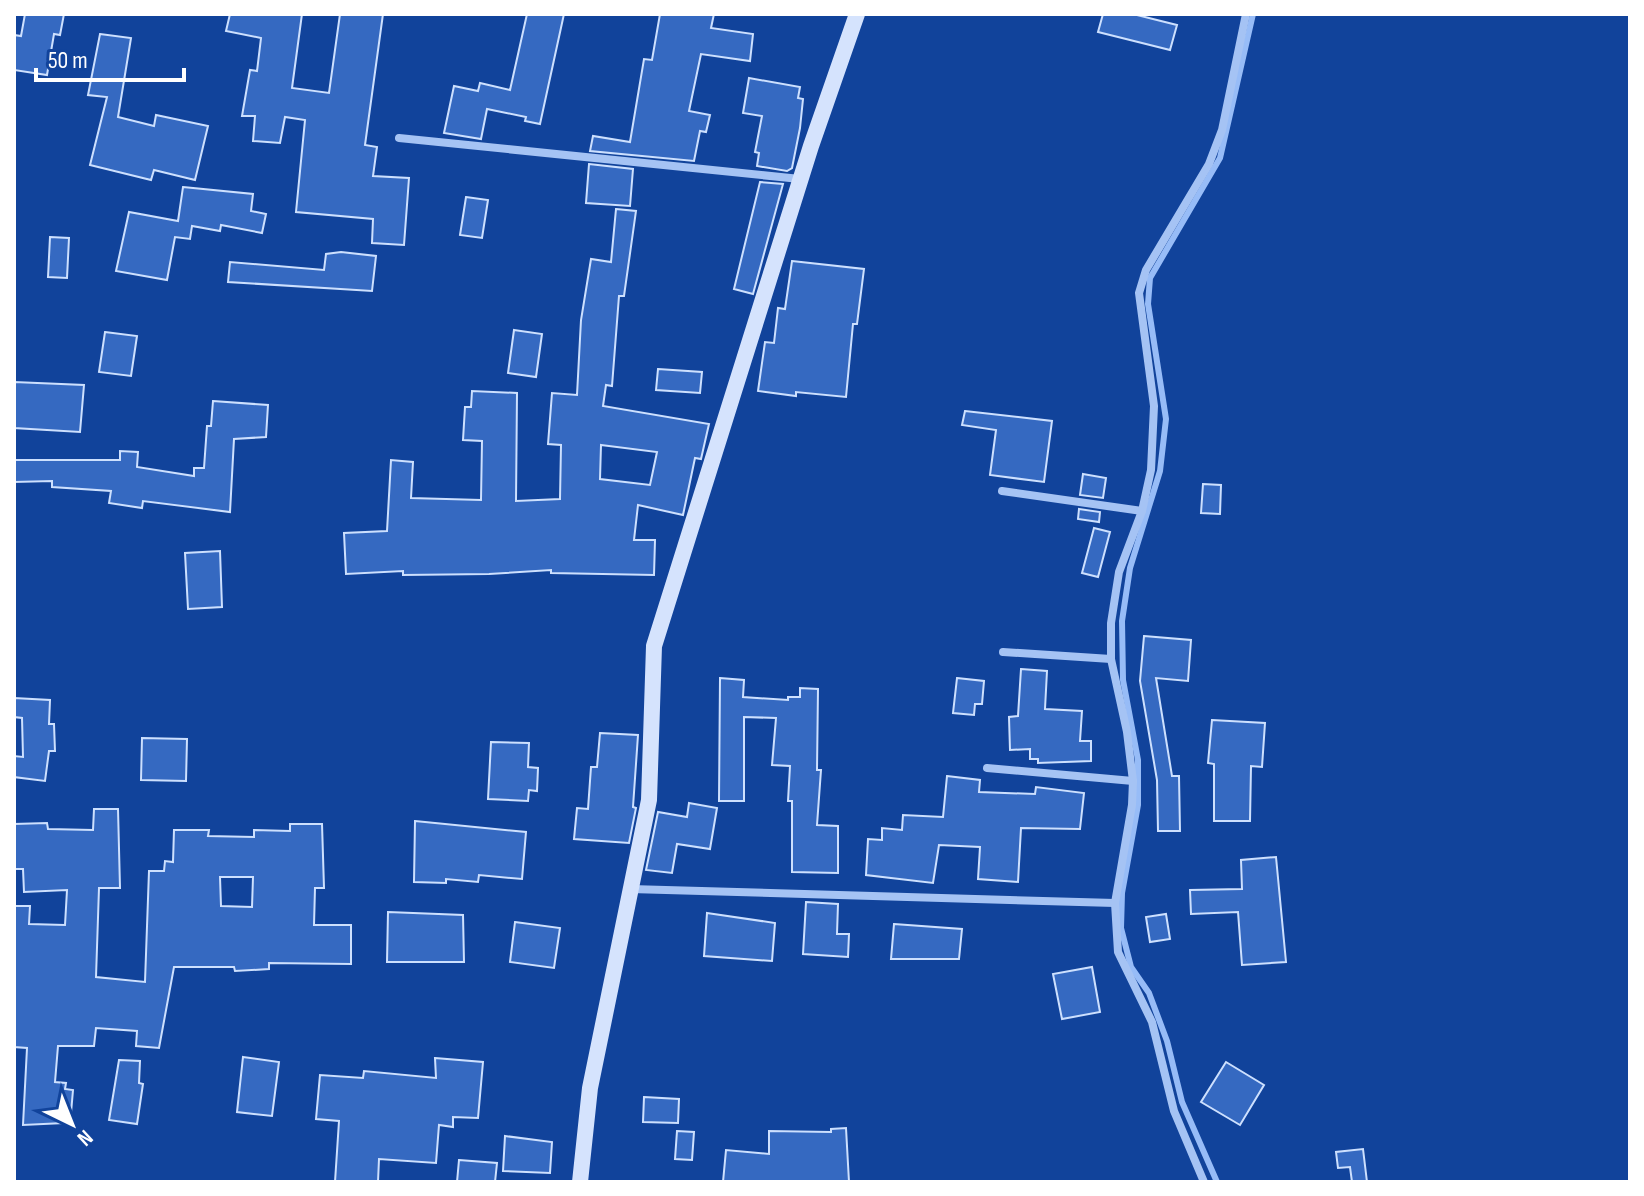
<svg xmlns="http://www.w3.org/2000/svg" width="1644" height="1196" font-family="'Sofia Sans Condensed',sans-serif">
<rect width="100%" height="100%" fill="#11439b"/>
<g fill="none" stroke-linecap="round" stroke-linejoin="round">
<polyline stroke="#97bcf7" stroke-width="6" points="1217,1182 1182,1102 1167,1041 1149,993 1131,967 1121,928 1122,893 1138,805 1138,760 1123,680 1122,621 1130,568 1160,471 1166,419 1148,304 1150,278 1220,158 1253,14"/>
</g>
<g fill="#3569c1" stroke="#cde0fe" stroke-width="2" fill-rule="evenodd">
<polygon points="25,14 64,14 60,35 54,34 47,75 14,70 14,35 21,36"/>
<polygon points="230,14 302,14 292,88 329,93 340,14 383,14 365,145 377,147 373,176 409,178 404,245 372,243 373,219 296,212 305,120 285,117 280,143 253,141 255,116 242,116 250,70 257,71 261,38 226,31"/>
<polygon points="527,14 564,14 540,124 525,121 526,117 487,109 481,139 444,133 454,86 478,91 480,83 510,90"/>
<polygon points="660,14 714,14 711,28 753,34 750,61 701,54 689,111 710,115 706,132 700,131 694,161 590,151 593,136 630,142 644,59 652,60"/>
<polygon points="1103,14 1133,14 1177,25 1170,50 1098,32"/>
<polygon points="100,34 131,38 118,117 154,126 156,115 208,126 195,180 154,170 151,180 90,165 107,97 88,95"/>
<polygon points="749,78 800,87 798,98 803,99 800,128 792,168 787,171 757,166 759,153 755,152 762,116 743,113"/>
<polygon points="589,164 633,169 630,206 586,203"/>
<polygon points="760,182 783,184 753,294 734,289"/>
<polygon points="183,187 253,194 251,211 266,214 262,233 221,225 220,231 192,226 190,239 175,237 167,280 116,271 129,212 178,221"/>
<polygon points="466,197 488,200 482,238 460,235"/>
<path d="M616 209 636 211 624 296H619L612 386 606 385 603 406 709 424 701 459 695 458 683 515 638 505 634 540H655L654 575 551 573V570L489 574 403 575V571L346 574 344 533 387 531 391 460 413 462 411 498 481 500 482 441 463 440 465 407H471L472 391 517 393 516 501 560 499 561 445 548 444 552 393 577 395 581 320 591 259 611 262ZM601 445 657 452 650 485 600 479Z"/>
<polygon points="50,237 69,238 67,278 48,277"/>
<polygon points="341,252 376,256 372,291 228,282 230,262 324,270 326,254"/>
<polygon points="792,261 864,269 857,324 853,324 846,397 796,392 796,396 758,391 765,342 774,343 778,308 785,309"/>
<polygon points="514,330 542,334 536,377 508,373"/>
<polygon points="105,332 137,336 131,376 99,372"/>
<polygon points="658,369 702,372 700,393 656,390"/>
<polygon points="14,382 84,385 80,432 14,428"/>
<polygon points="213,401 268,405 266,437 234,439 230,512 143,501 142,508 109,503 111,491 52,487 52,481 14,482 14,460 120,460 120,451 138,452 137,467 194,476 194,468 204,468 207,426 211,426"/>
<polygon points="965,411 1052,421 1044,482 990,475 996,430 962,425"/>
<polygon points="1083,474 1106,478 1103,498 1080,495"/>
<polygon points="1203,484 1221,485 1220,514 1201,513"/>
<polygon points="1079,509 1100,512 1099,522 1078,519"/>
<polygon points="1094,528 1110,532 1098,577 1082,573"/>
<polygon points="220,551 222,607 188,609 185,553"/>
<polygon points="1144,636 1191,640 1188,681 1156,678 1172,776 1179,776 1180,831 1158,831 1157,780 1140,681"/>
<polygon points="1021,669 1047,671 1045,709 1082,711 1080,741 1091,741 1091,761 1038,763 1038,759 1030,759 1030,749 1010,750 1009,717 1018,716"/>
<polygon points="720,678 744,680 743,697 788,700 788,697 800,697 800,688 818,689 817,770 821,770 817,825 838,826 838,873 792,872 792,801 788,801 790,766 772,765 776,718 744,717 744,801 719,801"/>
<polygon points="957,678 984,681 982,704 975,704 974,715 953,713"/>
<polygon points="14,698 50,700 49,724 54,724 55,751 49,751 45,781 14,777 14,756 23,757 22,718 14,717"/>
<polygon points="1212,720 1265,723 1262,767 1251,766 1250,821 1214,821 1214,764 1208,763"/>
<polygon points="600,733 638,735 633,807 636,808 629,843 574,839 577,808 588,809 591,767 597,767"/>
<polygon points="142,738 187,739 186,781 141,780"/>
<polygon points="491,742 529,743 528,767 538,768 537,791 529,790 528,801 488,799"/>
<polygon points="947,776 980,780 979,792 1035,794 1036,787 1084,793 1080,829 1021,828 1018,882 978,879 980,847 939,845 933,883 866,875 868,839 882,840 882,828 902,830 903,815 943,817"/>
<polygon points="689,803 717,808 710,849 677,844 672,873 646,870 658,812 687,817"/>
<path d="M94 809H118L120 888H99L96 977 145 982 149 871H164L165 861 173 862 174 830H209L208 836 254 837V830L290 831V824H322L324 888H315L314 925H351V964L269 963V969L235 971 234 967H174L159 1048 136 1046 137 1031 96 1028 94 1046H58L55 1082 66 1083 65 1089 73 1090 71 1113H64V1123L23 1125 27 1048 14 1047V906H30L29 924 65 925 67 890 24 892 23 869H14V824L47 823 48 829 93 830ZM220 877H253L252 907 221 906Z"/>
<polygon points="415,821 526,832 522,879 479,875 478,882 446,879 446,883 414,882"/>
<polygon points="1276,857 1286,962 1242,965 1238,912 1191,914 1190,890 1242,889 1241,860"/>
<polygon points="806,902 838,904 837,934 849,934 848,957 803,954"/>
<polygon points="388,912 463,915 464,962 387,962"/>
<polygon points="707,913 775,923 772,961 704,956"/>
<polygon points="1166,914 1170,939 1150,942 1146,917"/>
<polygon points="515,922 560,928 554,968 510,962"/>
<polygon points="894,924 962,929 959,959 891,959"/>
<polygon points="1092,967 1100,1012 1062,1019 1053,974"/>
<polygon points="243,1057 279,1062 272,1116 237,1112"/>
<polygon points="435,1058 483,1062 478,1118 453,1117 453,1127 439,1125 436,1163 379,1159 378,1182 335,1182 339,1121 316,1119 320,1075 363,1078 364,1071 436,1078"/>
<polygon points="119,1060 140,1061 139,1083 143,1084 137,1124 109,1120"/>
<polygon points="1226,1062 1264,1085 1240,1125 1201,1102"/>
<polygon points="644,1097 679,1099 678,1123 643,1122"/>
<polygon points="846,1128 849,1182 723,1182 726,1150 769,1154 769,1131 831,1132 831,1129"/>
<polygon points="677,1131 694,1132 692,1160 675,1159"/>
<polygon points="505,1136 552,1142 550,1173 503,1171"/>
<polygon points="1363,1149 1367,1182 1352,1182 1350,1167 1338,1168 1336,1152"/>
<polygon points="459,1160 497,1163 495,1182 457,1182"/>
</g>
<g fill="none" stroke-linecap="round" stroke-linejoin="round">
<g stroke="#a5c3f4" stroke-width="8">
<polyline points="399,138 800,179"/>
<polyline points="1002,491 1142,511"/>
<polyline points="1003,652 1111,659"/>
<polyline points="987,768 1133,781"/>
<polyline points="630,889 1115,903"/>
<polyline points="1204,1182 1174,1111 1152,1022 1118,952 1115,903 1132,805 1133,781 1127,732 1111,659 1111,623 1119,572 1142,511 1151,470 1154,406 1139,293 1146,270 1209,164 1222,130 1246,14"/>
</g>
<polyline stroke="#d5e3fd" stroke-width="16" points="580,1182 590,1088 649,800 654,646 811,146 857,14"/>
</g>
<rect width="1644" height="1196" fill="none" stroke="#ffffff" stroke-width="32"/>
<g transform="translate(72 1124) rotate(137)" stroke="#11439b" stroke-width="6" paint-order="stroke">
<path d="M0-6L14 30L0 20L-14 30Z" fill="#ffffff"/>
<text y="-12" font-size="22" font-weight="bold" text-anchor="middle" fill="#ffffff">N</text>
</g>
<path d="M36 68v12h148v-12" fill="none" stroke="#ffffff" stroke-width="4"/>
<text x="48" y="68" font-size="24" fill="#ffffff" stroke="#11439b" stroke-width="6" paint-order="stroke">50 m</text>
</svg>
